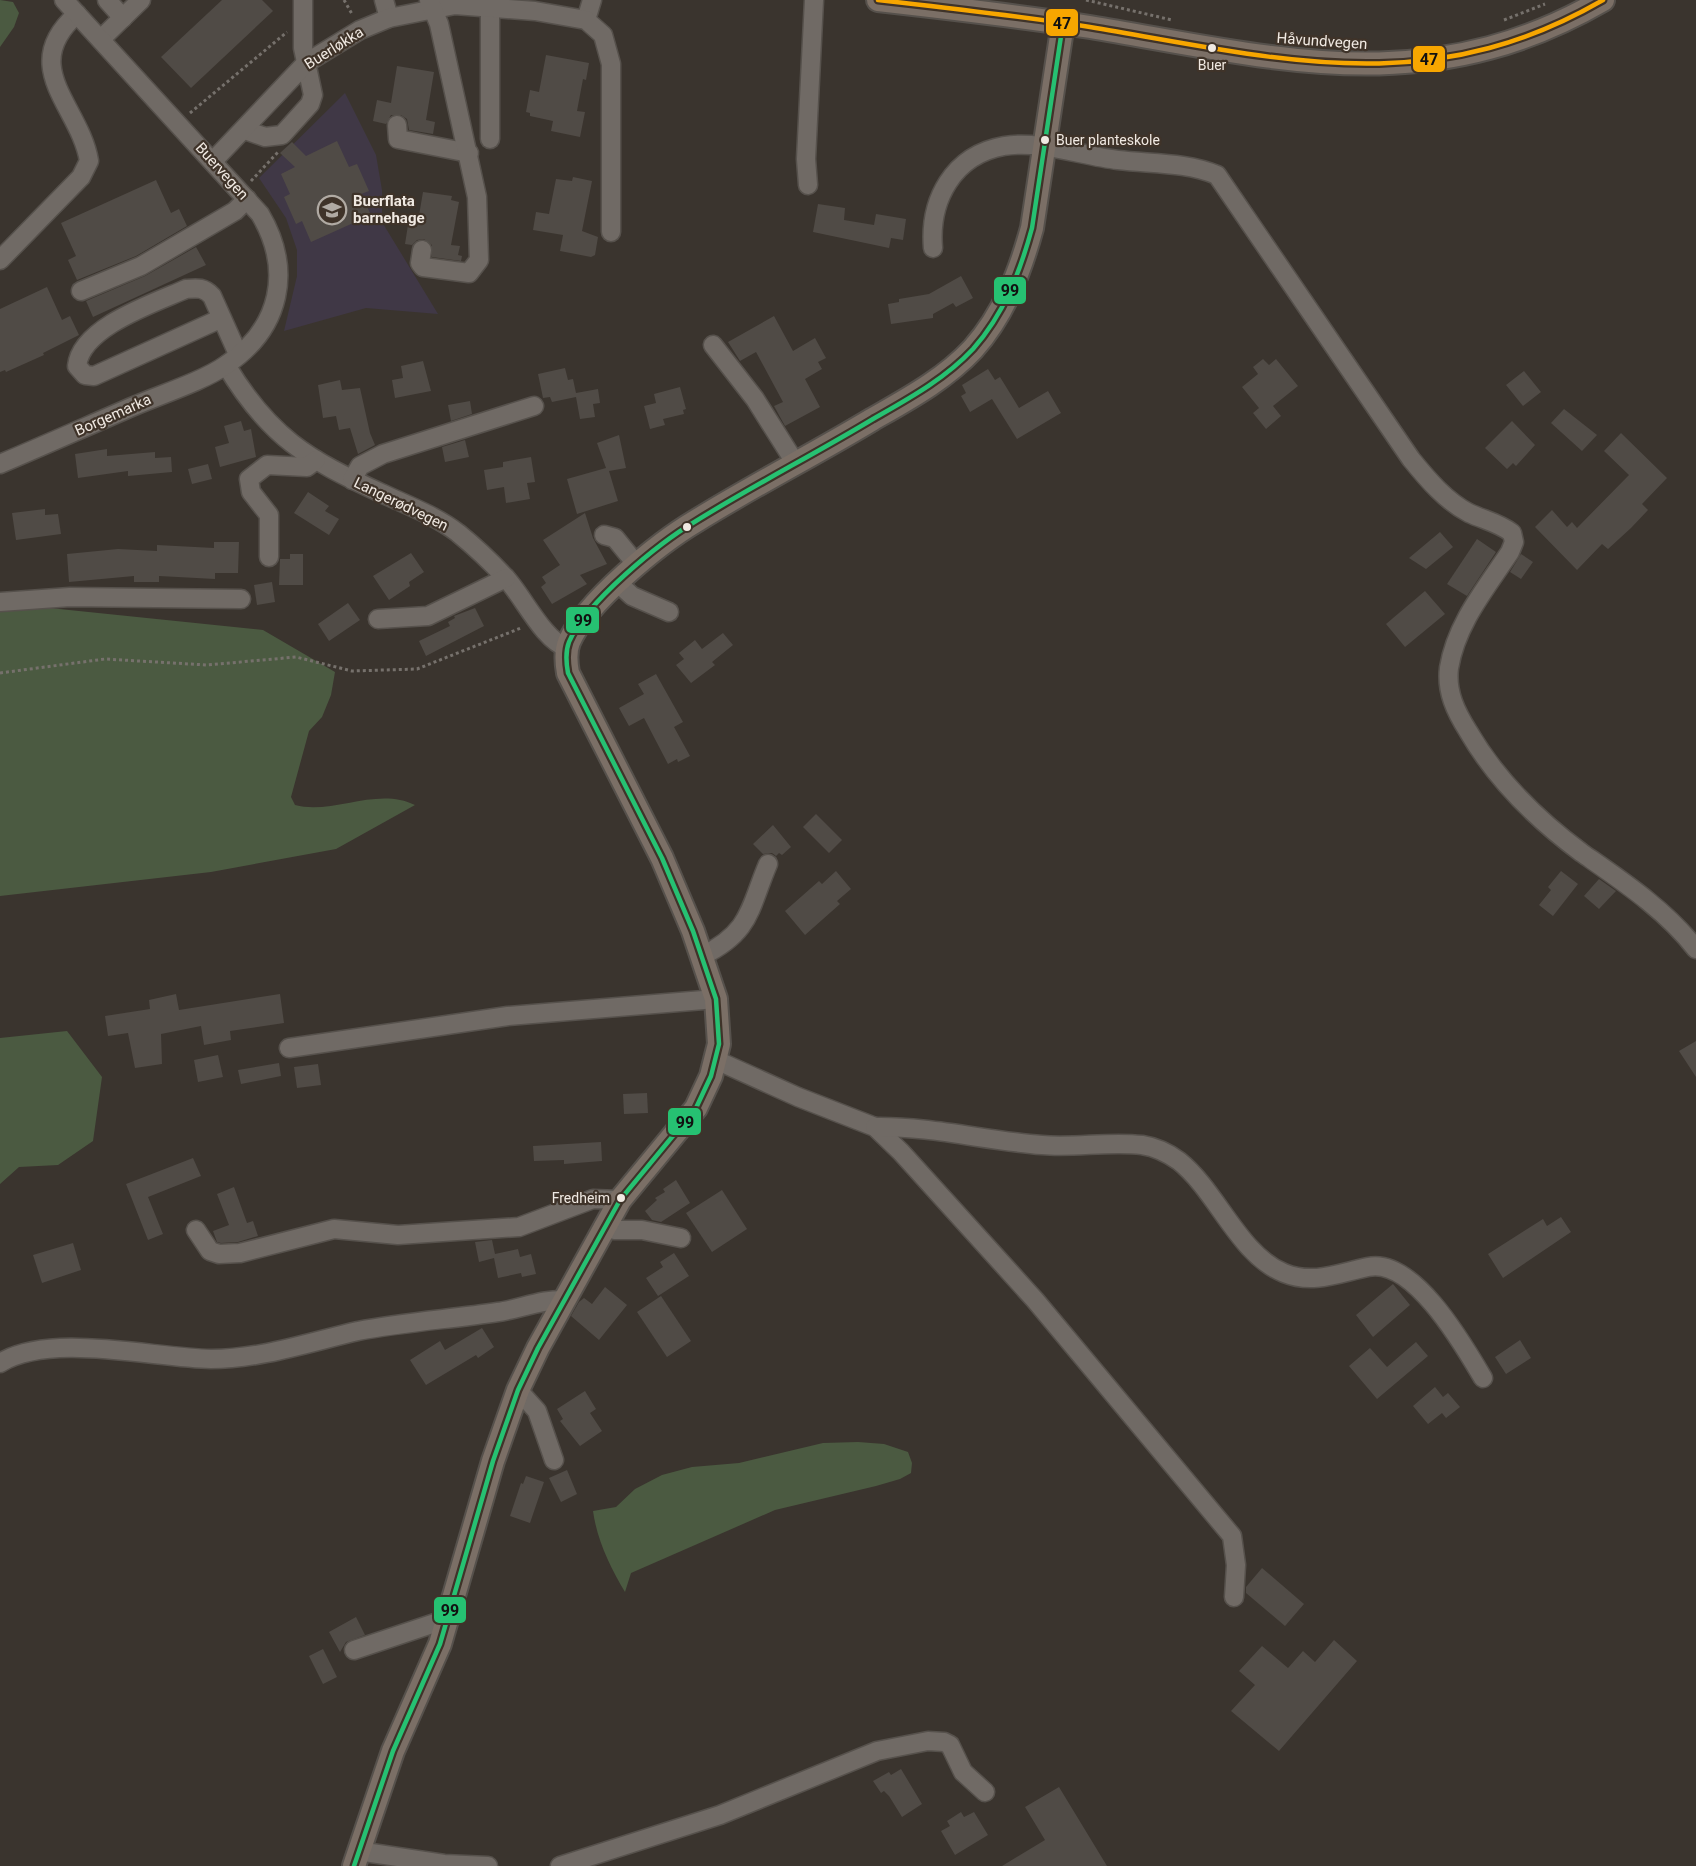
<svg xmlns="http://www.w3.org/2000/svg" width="1696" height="1866" font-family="Roboto,sans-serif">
<rect width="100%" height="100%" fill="#3a342e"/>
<polygon fill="#403846" points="345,93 376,155 382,190 382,222 438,314 366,308 284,331 297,276 297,250 286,218 259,178"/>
<g fill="#4b5a41">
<polygon points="0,0 13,2 19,13 14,27 0,47"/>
<path d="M40 607 263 630 335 672 331 695 322 717 309 731 291 797 295 805C333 815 377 786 415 805L336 849 211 872 0 896V612Z"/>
<polygon points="67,1031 102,1077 93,1141 58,1165 19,1167 0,1184 0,1038"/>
<path d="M858 1442 884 1444 908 1452 912 1463 911 1473 900 1479 876 1486 775 1510 631 1573 625 1592C610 1567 597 1540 593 1511L616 1507 635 1489 662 1475 692 1467 739 1463 823 1443Z"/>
</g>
<g fill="#504b46">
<polygon points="222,0 262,0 273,11 191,88 161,57"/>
<polygon points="546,55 589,63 586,80 583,79 577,111 585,112 580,137 551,131 553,121 530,116 530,113 526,112 530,90 539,92"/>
<polygon points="397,66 434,72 426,120 435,122 433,134 409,130 407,119 401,115 391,115 386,124 373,121 377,100 391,103"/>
<polygon points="337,141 349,167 357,164 369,191 361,194 371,215 311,242 302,221 296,224 284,197 290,194 281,174 295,167 280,153 292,142 306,156"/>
<polygon points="573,177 592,181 582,231 598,237 595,255 591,257 560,251 563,235 533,230 536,212 549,214 556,179 572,181"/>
<polygon points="156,180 171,213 179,209 187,226 136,256 77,280 68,260 76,256 61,223"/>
<polygon points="423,192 452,196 451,200 459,202 451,245 460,246 458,255 462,256 461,261 432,257 432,245 424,239 417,240 412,245 405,244 408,225 417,227"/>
<polygon points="818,204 845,208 844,220 874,225 876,214 906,219 903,240 891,238 889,248 813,232"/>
<polygon points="196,247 206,265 93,317 86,301 145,276"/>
<polygon points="961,276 973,298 956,307 953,303 933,314 933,318 891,324 888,304 899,302 899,299 929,294"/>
<polygon points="47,287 62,320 70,316 79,335 43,353 44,355 6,372 5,370 0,372 0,309"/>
<polygon points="774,316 793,351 815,338 826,358 818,362 822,369 805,379 820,407 785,426 774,406 783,402 756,352 740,361 728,342"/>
<polygon points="1263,359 1269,365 1276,359 1298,386 1273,406 1281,416 1266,429 1253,413 1259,408 1242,387 1258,374 1253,367"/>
<polygon points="423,361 431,391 395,398 392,380 403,378 401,366"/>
<polygon points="565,368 568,380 573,379 576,393 598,389 600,403 593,404 595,417 580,419 576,397 552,402 550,397 543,398 538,374"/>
<polygon points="988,369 995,380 1000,377 1019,408 1048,391 1061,413 1017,439 992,399 970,412 961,396 966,393 962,385"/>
<polygon points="1524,371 1541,392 1523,406 1506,385"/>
<polygon points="340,380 342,390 360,388 370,433 375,445 358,454 350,428 339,430 336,416 323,418 318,385"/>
<polygon points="680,387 686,409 683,410 684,414 663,419 665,425 650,429 644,406 656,403 654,394"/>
<polygon points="470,401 472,414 451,421 448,405"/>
<polygon points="1564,409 1597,435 1582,451 1551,423"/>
<polygon points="241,421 244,431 251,429 256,457 220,467 215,447 229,443 224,426"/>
<polygon points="1512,421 1535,445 1516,466 1513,463 1507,469 1485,448"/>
<polygon points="1621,433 1667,478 1642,504 1648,510 1631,528 1608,549 1602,544 1577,570 1535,527 1552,510 1567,527 1572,522 1577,528 1629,475 1604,451"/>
<polygon points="619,435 626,468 609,471 618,501 577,514 567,479 606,468 597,443"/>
<polygon points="465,440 469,457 445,462 442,447"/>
<polygon points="107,449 107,456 155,452 155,458 171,457 172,472 128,476 128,471 78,478 75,454"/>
<polygon points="531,457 535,482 527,483 530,499 506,503 504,487 487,490 484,470 503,467 503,462"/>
<polygon points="208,464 212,479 192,484 188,469"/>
<polygon points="308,492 329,506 325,511 339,519 329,535 294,513"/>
<polygon points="45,509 45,515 58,514 61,534 16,540 12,513"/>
<polygon points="585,513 593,538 607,564 580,575 587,584 552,604 541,587 546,583 542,577 560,565 543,540"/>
<polygon points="1440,532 1453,547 1426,569 1409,558"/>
<polygon points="1477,539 1496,552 1467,596 1447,584"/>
<polygon points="214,542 239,542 238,573 215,573 215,579 159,576 159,582 134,582 134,576 69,582 67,554 118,549 157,551 157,545 214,548"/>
<polygon points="411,553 424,572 409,582 410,586 389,600 373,576"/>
<polygon points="290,554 303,554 303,585 279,585 280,559 290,559"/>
<polygon points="1521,554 1533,562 1521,579 1510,572"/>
<polygon points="272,582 275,602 257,605 254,585"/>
<polygon points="1425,591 1445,614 1405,647 1386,624"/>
<polygon points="348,603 360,620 329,641 318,624"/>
<polygon points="475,608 484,626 426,656 419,641 450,626 448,622 455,618 454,616"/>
<polygon points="723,633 733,645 712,662 715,665 691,683 676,665 684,659 679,653 695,640 702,649"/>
<polygon points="656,674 683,722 674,727 690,756 678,762 677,759 668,764 644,718 629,726 619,708 644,694 638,684"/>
<polygon points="816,814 842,840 829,853 803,827"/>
<polygon points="773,825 791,847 782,855 779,853 776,856 772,853 763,854 753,844"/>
<polygon points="836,871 851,889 837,901 840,904 805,935 785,911 819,881 822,884"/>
<polygon points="1561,871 1578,884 1553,916 1539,905 1551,890 1548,887"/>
<polygon points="1599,879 1616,891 1599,909 1584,896"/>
<polygon points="176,994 179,1010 280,994 284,1023 230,1031 231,1040 204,1045 201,1026 161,1034 162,1064 135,1068 128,1033 108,1036 105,1016 150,1009 149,1000"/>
<polygon points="1696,1041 1696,1077 1679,1051"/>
<polygon points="218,1055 223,1077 198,1082 194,1060"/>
<polygon points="279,1063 281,1076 241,1084 238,1070"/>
<polygon points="318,1064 321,1085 297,1088 294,1067"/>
<polygon points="647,1093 648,1113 624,1114 623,1094"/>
<polygon points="601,1142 602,1161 564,1164 564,1160 534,1161 533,1146"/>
<polygon points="193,1158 201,1176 148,1197 163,1234 148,1240 126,1184"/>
<polygon points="676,1180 690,1203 661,1222 652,1220 645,1211 657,1200 655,1198 665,1192 663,1189"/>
<polygon points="234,1187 247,1223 253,1221 258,1236 238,1242 221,1243 217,1242 213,1231 229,1225 217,1194"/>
<polygon points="722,1190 747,1229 712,1252 686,1213"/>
<polygon points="1561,1217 1571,1232 1503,1278 1488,1254 1543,1219 1547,1226"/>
<polygon points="492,1240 495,1254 518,1249 520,1257 531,1254 536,1274 522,1277 521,1273 498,1278 494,1258 479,1262 475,1242"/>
<polygon points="73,1243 81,1270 42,1283 33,1255"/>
<polygon points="674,1253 689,1276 658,1296 646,1278 663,1267 660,1262"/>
<polygon points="1393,1284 1410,1305 1373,1337 1356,1315"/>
<polygon points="605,1287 627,1305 599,1340 571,1316 579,1302 584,1298 592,1304"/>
<polygon points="661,1296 691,1341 667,1357 637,1312"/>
<polygon points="482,1328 494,1347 478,1358 476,1355 426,1385 410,1360 440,1341 445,1350"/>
<polygon points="1520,1340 1531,1358 1506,1374 1495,1357"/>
<polygon points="1416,1342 1428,1356 1377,1399 1349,1366 1370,1348 1387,1367"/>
<polygon points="1435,1387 1443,1397 1448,1393 1460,1407 1446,1418 1442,1413 1428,1424 1413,1406"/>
<polygon points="585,1391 596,1409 590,1413 602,1431 580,1446 560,1421 563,1419 557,1409"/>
<polygon points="567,1470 577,1494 561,1502 549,1478"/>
<polygon points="526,1476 544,1482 530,1523 510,1516 521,1483 523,1484"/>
<polygon points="1262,1568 1304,1604 1285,1626 1246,1593 1246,1587"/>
<polygon points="356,1617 365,1635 346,1642 340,1652 329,1632"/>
<polygon points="1334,1640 1357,1661 1279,1751 1231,1711 1255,1685 1239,1671 1262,1646 1288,1668 1303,1651 1315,1662"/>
<polygon points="323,1649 337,1677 323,1684 309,1656"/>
<polygon points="901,1769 922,1804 902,1817 889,1796 884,1791 881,1793 873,1781 889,1772 891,1775"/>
<polygon points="1059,1787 1107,1866 1002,1866 1045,1840 1025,1807"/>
<polygon points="961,1812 964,1817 974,1812 988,1835 955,1855 941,1831 950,1826 947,1821"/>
</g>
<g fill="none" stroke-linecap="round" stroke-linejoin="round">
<g stroke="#56514c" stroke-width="21">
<g id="minor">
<polyline points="107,0 123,18"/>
<polyline points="384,0 389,18"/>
<polyline points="490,7 490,139"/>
<polyline points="586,20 592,0"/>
<polyline points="101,39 141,0"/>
<polyline points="397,125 398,139 469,153"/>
<polyline points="245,130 265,137 282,135 310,104 313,95 303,48 303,0"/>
<polyline points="214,160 306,63 360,30 389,18 455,5 535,11 586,20 603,35 611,64 611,232"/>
<polyline points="808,185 806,159 814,0"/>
<path d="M933 248C929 200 953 155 1004 146 1041 140 1082 156 1118 160 1151 164 1186 162 1217 175L1411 459C1428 480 1446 501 1469 513 1484 520 1499 523 1512 533L1514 542 1510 552C1486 588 1456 624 1449 668 1446 692 1456 712 1468 731 1497 781 1536 819 1582 853 1622 881 1666 910 1696 949"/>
<polyline points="422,250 420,263 423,267 469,273 479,260 477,197 439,24 429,0"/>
<path d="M0 260 81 177 89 161C80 106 17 67 77 14"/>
<polyline points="81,291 141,266 235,211 247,199"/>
<path d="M222 318 94 376 85 375 77 366C81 327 154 303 186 289 197 288 204 287 212 296L238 354"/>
<polyline points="713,345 755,399 796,464"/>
<path d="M226 365C269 437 307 459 381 493 407 505 436 516 458 533 474 546 491 562 505 577 523 596 543 640 567 648"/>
<path d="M0 464C45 445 90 425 134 406 162 394 203 381 226 365 281 328 293 270 260 214L64 0"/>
<polyline points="352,480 360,466 383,454 534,406"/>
<polyline points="604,535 615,538 637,565"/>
<polyline points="269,557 269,515 251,492 249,479 267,465 307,467 316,460"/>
<polyline points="618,583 632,596 669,612"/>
<polyline points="0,602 70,597 241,599"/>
<polyline points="378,619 428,616 506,578"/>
<path d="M702 956C751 932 749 909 768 864"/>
<polyline points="289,1048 508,1016 716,999"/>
<polyline points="716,1060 798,1097 875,1127 901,1152 1035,1300 1232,1536 1236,1565 1234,1597"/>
<path d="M875 1127C931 1126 987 1141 1042 1145 1075 1148 1109 1141 1142 1145 1155 1147 1168 1153 1179 1161 1217 1191 1239 1255 1284 1273 1313 1285 1339 1273 1368 1267 1413 1257 1463 1344 1483 1378"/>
<polyline points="603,1227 615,1230 642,1230 681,1238"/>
<polyline points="196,1230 210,1251 219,1254 240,1253 334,1229 398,1235 519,1227 593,1199 620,1200"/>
<path d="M0 1363C51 1332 153 1358 211 1359 261 1359 310 1342 358 1331 404 1322 452 1319 498 1312 520 1309 542 1299 565 1300"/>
<polyline points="518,1390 537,1411 554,1460"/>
<polyline points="354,1650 435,1623 447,1623"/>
<polyline points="358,1851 444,1864 488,1866"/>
<polyline points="560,1866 720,1815 877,1751 928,1741 944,1742 950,1745 963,1772 985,1792"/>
</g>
</g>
<g stroke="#56514c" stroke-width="26">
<g id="major">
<path d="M878 0C949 8 1020 16 1090 27 1277 58 1427 102 1603 0"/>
<path d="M354 1866 393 1751 440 1644 493 1461 518 1390 538 1348 620 1200 696 1108 711 1076 719 1044 716 999 693 931 662 858 568 673C566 662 565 652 569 642 586 602 659 543 696 521 754 485 815 454 873 419 908 399 945 379 973 349 1004 314 1020 272 1032 228L1063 23"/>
</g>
</g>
<g stroke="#76716c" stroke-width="3" stroke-dasharray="3 3" stroke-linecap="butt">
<polyline points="344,0 352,14"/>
<polyline points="1086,0 1172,20"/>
<polyline points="1504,20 1545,4"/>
<polyline points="190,113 287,32"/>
<polyline points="251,181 279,151"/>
<polyline points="0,673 105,659 207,665 296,657 352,671 417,669 521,628"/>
</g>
<use href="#minor" stroke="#706a65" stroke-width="18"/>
<use href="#major" stroke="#7b6f66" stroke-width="22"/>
<g stroke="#3f3329" stroke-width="9">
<path id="bus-1" d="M354 1866 393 1751 440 1644 493 1461 518 1390 538 1348 620 1200 696 1108 711 1076 719 1044 716 999 693 931 662 858 568 673C566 662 565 652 569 642 586 602 659 543 696 521 754 485 815 454 873 419 908 399 945 379 973 349 1004 314 1020 272 1032 228L1063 23"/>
</g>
<g stroke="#3f3329" stroke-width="9">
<path id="bus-2" d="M878 0C949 8 1020 16 1090 27 1277 58 1427 102 1603 0"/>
</g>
<use href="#bus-1" stroke="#26c172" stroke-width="4.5"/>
<use href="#bus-2" stroke="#f7a600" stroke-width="4.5"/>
</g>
<defs>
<g id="school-ring" transform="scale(1.5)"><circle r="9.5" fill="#3f3329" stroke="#b0aaa3" stroke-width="1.5"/><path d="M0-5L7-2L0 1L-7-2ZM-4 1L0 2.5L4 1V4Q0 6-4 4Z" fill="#b0aaa3"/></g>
</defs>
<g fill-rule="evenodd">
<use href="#school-ring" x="332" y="210"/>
</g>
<g fill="#f0e9e2" stroke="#3f3329" stroke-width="2">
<circle cx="1212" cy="48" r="5"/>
<circle cx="1045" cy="140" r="5"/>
<circle cx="687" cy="527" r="5"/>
<circle cx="621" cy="1198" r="5"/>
</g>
<g text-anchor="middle" stroke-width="4.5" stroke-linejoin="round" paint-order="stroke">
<g font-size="14" fill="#f0e9e2" stroke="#3f3329">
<text x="1212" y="70">Buer</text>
<text x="1056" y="145" text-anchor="start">Buer planteskole</text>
<text x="610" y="1203" text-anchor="end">Fredheim</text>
</g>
<g font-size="15" fill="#f0e9e2" stroke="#3f3329">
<text transform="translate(1322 41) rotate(4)" y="5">Håvundvegen</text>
<text transform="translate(334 48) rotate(-32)" y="5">Buerløkka</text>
<text transform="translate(222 171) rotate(48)" y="5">Buervegen</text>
<text transform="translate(113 415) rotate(-24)" y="5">Borgemarka</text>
<text transform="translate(401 504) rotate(26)" y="5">Langerødvegen</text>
</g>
<g font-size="15" font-weight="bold" fill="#f0e9e2" stroke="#3f3329" text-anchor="start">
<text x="353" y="206">Buerflata<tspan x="353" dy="17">barnehage</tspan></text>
</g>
</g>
<g stroke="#3f3329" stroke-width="2">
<rect x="1045" y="8" width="34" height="29" rx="6" fill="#f7a600"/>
<rect x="1412" y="45" width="34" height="28" rx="6" fill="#f7a600"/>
<rect x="993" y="276" width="34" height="29" rx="6" fill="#26c172"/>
<rect x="565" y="606" width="35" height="28" rx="6" fill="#26c172"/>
<rect x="667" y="1107" width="35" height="29" rx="6" fill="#26c172"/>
<rect x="433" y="1596" width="34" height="28" rx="6" fill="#26c172"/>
</g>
<g font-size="16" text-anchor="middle" font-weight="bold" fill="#111">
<text x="1062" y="29">47</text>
<text x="1429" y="65">47</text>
<text x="1010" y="296">99</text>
<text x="583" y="626">99</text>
<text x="685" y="1128">99</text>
<text x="450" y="1616">99</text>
</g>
</svg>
